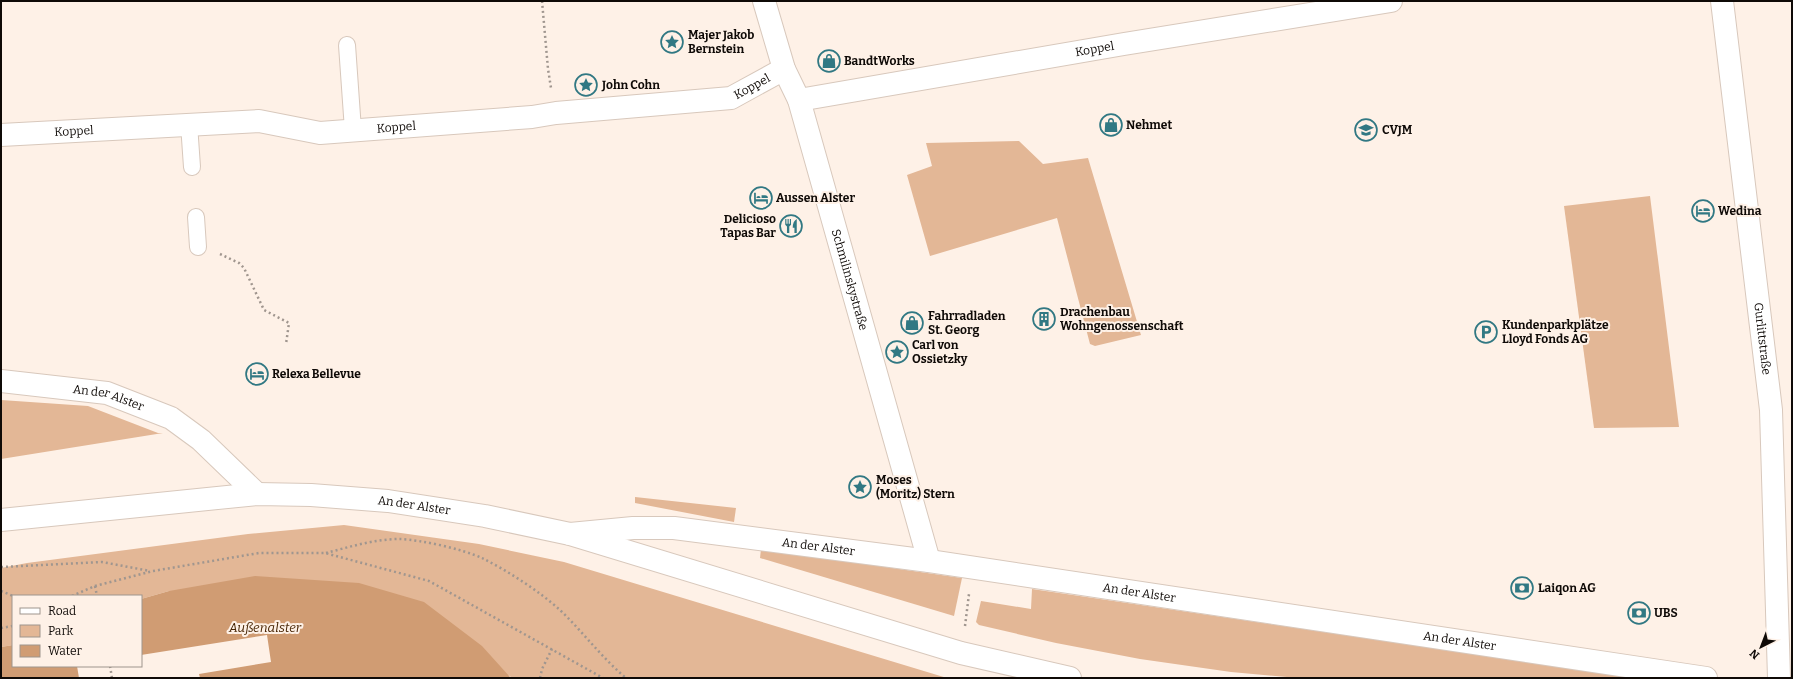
<svg xmlns="http://www.w3.org/2000/svg" width="1793" height="679" font-family="Bitter,serif">
<rect width="100%" height="100%" fill="#fef1e7"/>
<g fill="#e3b796">
<polygon points="1019,141 1043,164 1088,158 1141,335 1095,346 1090,344 1057,218 930,256 907,175 932,166 926,143"/>
<polygon points="1650,196 1679,427 1594,428 1564,206"/>
<polygon points="1,400 88,406 158,433 163,433 1,459"/>
<polygon points="635,497 736,508 734,522 635,503"/>
<polygon points="344,525 479,544 564,562 947,678 511,678 510,676 169,591 141,599 141,596 13,596 13,645 1,647 1,568 27,563 248,534"/>
<polygon points="761,549 962,578 954,616 760,558"/>
<polygon points="1032,589 1637,678 1298,678 1231,672 1140,659 1056,643 979,625 976,622 981,601 1031,609"/>
</g>
<polygon fill="#d09c73" points="255,576 359,583 424,602 482,646 511,678 1,678 1,647 13,645 13,666 141,666 141,599 169,591"/>
<polygon fill="#fef1e7" points="267,635 271,662 199,674 200,678 79,678 77,666 141,666 141,655"/>
<g fill="none" stroke-linecap="round" stroke-linejoin="round">
<g stroke="#d8c8bc" stroke-width="18">
<g id="service">
<polyline points="347,45 353,130"/>
<polyline points="189,124 192,167"/>
<polyline points="196,217 198,247"/>
</g>
</g>
<g stroke="#d8c8bc" stroke-width="24">
<g id="minor">
<path id="s1" d="M764 1 784 69 799 100 929 561"/>
<path id="s2" d="M1722 1 1771 410 1779 678"/>
<path id="s3" d="M799 100 1124 44 1391 1"/>
<path id="s4" d="M1 135 259 121 320 133 532 117 556 113 731 98 784 69"/>
<path id="s5" d="M1 381 107 393 171 418 201 440 257 494"/>
<path id="s6" d="M570 534 633 528H674L929 561 1706 678"/>
</g>
</g>
<g stroke="#d8c8bc" stroke-width="24">
<g id="primary">
<path id="s7" d="M1 520 257 494 311 495 388 501 485 516 570 534 961 653 1070 678"/>
</g>
</g>
<g stroke="#a0968f" stroke-width="2.5" stroke-dasharray="2 3" stroke-linecap="butt">
<polyline points="542,1 548,69 551,88"/>
<polyline points="220,254 239,263 244,268 264,310 289,323 286,344"/>
<path d="M326 553C349 547 375 539 400 539 422 540 462 549 482 558 508 571 539 591 560 610 583 632 602 658 626 678"/>
<polyline points="1,567 102,562 150,571"/>
<polyline points="95,586 97,596"/>
<polyline points="1,591 13,596"/>
<polyline points="72,596 95,586 153,571 259,553 325,553 429,581 603,678"/>
<polyline points="965,626 969,594"/>
<polyline points="1,628 13,626"/>
<polyline points="110,666 112,678"/>
<polyline points="540,678 542,669 552,649"/>
</g>
<use href="#service" stroke="#fff" stroke-width="16"/>
<use href="#minor" stroke="#fff" stroke-width="22"/>
<use href="#primary" stroke="#fff" stroke-width="22"/>
</g>
<defs>
<g id="sight-ring" transform="scale(1.15)"><circle r="9.5" fill="#fef1e7" stroke="#317883" stroke-width="1.5"/><path d="M0-6L1.8-2.2L6-1.7L2.9 1.2L3.7 5.4L0 3.3L-3.7 5.4L-2.9 1.2L-6-1.7L-1.8-2.2Z" fill="#317883"/></g>
<g id="shop-ring" transform="scale(1.15)"><circle r="9.5" fill="#fef1e7" stroke="#317883" stroke-width="1.5"/><path d="M-5-2.5h2.3a2.7 3.5 0 0 1 5.4 0H5L5.5 6h-11ZM-1.5-2.5h3a1.5 2.3 0 0 0-3 0Z" fill="#317883"/></g>
<g id="school-ring" transform="scale(1.15)"><circle r="9.5" fill="#fef1e7" stroke="#317883" stroke-width="1.5"/><path d="M0-5L7-2L0 1L-7-2ZM-4 1L0 2.5L4 1V4Q0 6-4 4Z" fill="#317883"/></g>
<g id="hotel-ring" transform="scale(1.15)"><circle r="9.5" fill="#fef1e7" stroke="#317883" stroke-width="1.5"/><path d="M-6-4.5h1.5V1H6V5H4.5V3h-9V5H-6ZM-4 0a1.8 1.8 0 1 1 3.6 0ZM.5 0V-2.5h3Q6-2.5 6 0Z" fill="#317883"/></g>
<g id="restaurant-ring" transform="scale(1.15)"><circle r="9.5" fill="#fef1e7" stroke="#317883" stroke-width="1.5"/><path d="M-5-6h1v4h1v-4h1v4h1v-4h1v5L-1.5 .5V6h-2V.5L-5-1ZM5-6V6H3V1.5H1.5Q1.5-4 5-6Z" fill="#317883"/></g>
<g id="building-ring" transform="scale(1.15)"><circle r="9.5" fill="#fef1e7" stroke="#317883" stroke-width="1.5"/><path d="M-4-6H4V6H1V3H-1V6H-4ZM-2.5-4.3h1.7v1.8h-1.7ZM.8-4.3h1.7v1.8H.8ZM-2.5-1h1.7V.8h-1.7ZM.8-1h1.7V.8H.8Z" fill="#317883"/></g>
<g id="parking-ring" transform="scale(1.15)"><circle r="9.5" fill="#fef1e7" stroke="#317883" stroke-width="1.5"/><path d="M-3.5-5.5H1a3.5 3.5 0 0 1 0 7H-1V5.5H-3.5ZM-1-3.4V-.6H.8a1.4 1.4 0 0 0 0-2.8Z" fill="#317883"/></g>
<g id="bank-ring" transform="scale(1.15)"><circle r="9.5" fill="#fef1e7" stroke="#317883" stroke-width="1.5"/><path d="M-6-4H6V4H-6ZM0-2.3a2.3 2.3 0 1 0 0 4.6a2.3 2.3 0 1 0 0-4.6Z" fill="#317883"/></g>
</defs>
<g fill-rule="evenodd">
<use href="#sight-ring" x="672" y="42"/>
<use href="#shop-ring" x="829" y="61"/>
<use href="#sight-ring" x="586" y="85"/>
<use href="#shop-ring" x="1111" y="125"/>
<use href="#school-ring" x="1366" y="130"/>
<use href="#hotel-ring" x="761" y="198"/>
<use href="#hotel-ring" x="1703" y="211"/>
<use href="#restaurant-ring" x="791" y="226"/>
<use href="#building-ring" x="1044" y="319"/>
<use href="#shop-ring" x="912" y="323"/>
<use href="#parking-ring" x="1486" y="332"/>
<use href="#sight-ring" x="897" y="352"/>
<use href="#hotel-ring" x="257" y="374"/>
<use href="#sight-ring" x="860" y="487"/>
<use href="#bank-ring" x="1522" y="588"/>
<use href="#bank-ring" x="1639" y="613"/>
</g>
<g text-anchor="middle" stroke-width="4" stroke-linejoin="round" paint-order="stroke">
<g font-size="12" font-weight="bold" fill="#0f0a07" stroke="#fef1e7" text-anchor="start">
<text x="688" y="39">Majer Jakob<tspan x="688" dy="14">Bernstein</tspan></text>
<text x="844" y="65">BandtWorks</text>
<text x="602" y="89">John Cohn</text>
<text x="1126" y="129">Nehmet</text>
<text x="1382" y="134">CVJM</text>
<text x="776" y="202">Aussen Alster</text>
<text x="1718" y="215">Wedina</text>
<text x="776" y="223" text-anchor="end">Delicioso<tspan x="776" dy="14">Tapas Bar</tspan></text>
<text x="1060" y="316">Drachenbau<tspan x="1060" dy="14">Wohngenossenschaft</tspan></text>
<text x="928" y="320">Fahrradladen<tspan x="928" dy="14">St. Georg</tspan></text>
<text x="1502" y="329">Kundenparkplätze<tspan x="1502" dy="14">Lloyd Fonds AG</tspan></text>
<text x="912" y="349">Carl von<tspan x="912" dy="14">Ossietzky</tspan></text>
<text x="272" y="378">Relexa Bellevue</text>
<text x="876" y="484">Moses<tspan x="876" dy="14">(Moritz) Stern</tspan></text>
<text x="1538" y="592">Laiqon AG</text>
<text x="1654" y="617">UBS</text>
</g>
<g font-size="12" fill="#0f0a07" stroke="#fef1e7">
<text dy="4" stroke="none"><textPath href="#s3" startOffset="300">Koppel</textPath></text>
<text dy="4" stroke="none"><textPath href="#s4" startOffset="757">Koppel</textPath></text>
<text dy="4" stroke="none"><textPath href="#s4" startOffset="397">Koppel</textPath></text>
<text dy="4" stroke="none"><textPath href="#s4" startOffset="73">Koppel</textPath></text>
<text dy="4" stroke="none"><textPath href="#s1" startOffset="292">Schmilinskystraße</textPath></text>
<text dy="4" stroke="none"><textPath href="#s2" startOffset="340">Gurlittstraße</textPath></text>
<text dy="4" stroke="none"><textPath href="#s5" startOffset="109">An der Alster</textPath></text>
<text dy="4" stroke="none"><textPath href="#s7" startOffset="415">An der Alster</textPath></text>
<text dy="4" stroke="none"><textPath href="#s6" startOffset="250">An der Alster</textPath></text>
<text dy="4" stroke="none"><textPath href="#s6" startOffset="574">An der Alster</textPath></text>
<text dy="4" stroke="none"><textPath href="#s6" startOffset="898">An der Alster</textPath></text>
</g>
<g font-size="13" font-style="italic" fill="#482504" stroke="#fef1e7">
<text x="265" y="632">Außenalster</text>
</g>
</g>
<rect width="1793" height="679" fill="none" stroke="#0f0a07" stroke-width="4"/>
<rect x="12" y="595" width="130" height="72" fill="#fef1e7" stroke="#9e958d"/>
<rect x="20" y="608" width="20" height="6" fill="#ffffff" stroke="#9e958d"/>
<text x="48" y="615" font-size="12" fill="#0f0a07">Road</text>
<rect x="20" y="625" width="20" height="12" fill="#e3b796" stroke="#9e958d"/>
<text x="48" y="635" font-size="12" fill="#0f0a07">Park</text>
<rect x="20" y="645" width="20" height="12" fill="#d09c73" stroke="#9e958d"/>
<text x="48" y="655" font-size="12" fill="#0f0a07">Water</text>
<g transform="translate(1761 647) rotate(222)" stroke="#fef1e7" stroke-width="3" paint-order="stroke">
<path d="M0-3L7 15L0 10L-7 15Z" fill="#0f0a07"/>
<text y="-6" font-size="11" font-weight="bold" text-anchor="middle" fill="#0f0a07">N</text>
</g>
</svg>
